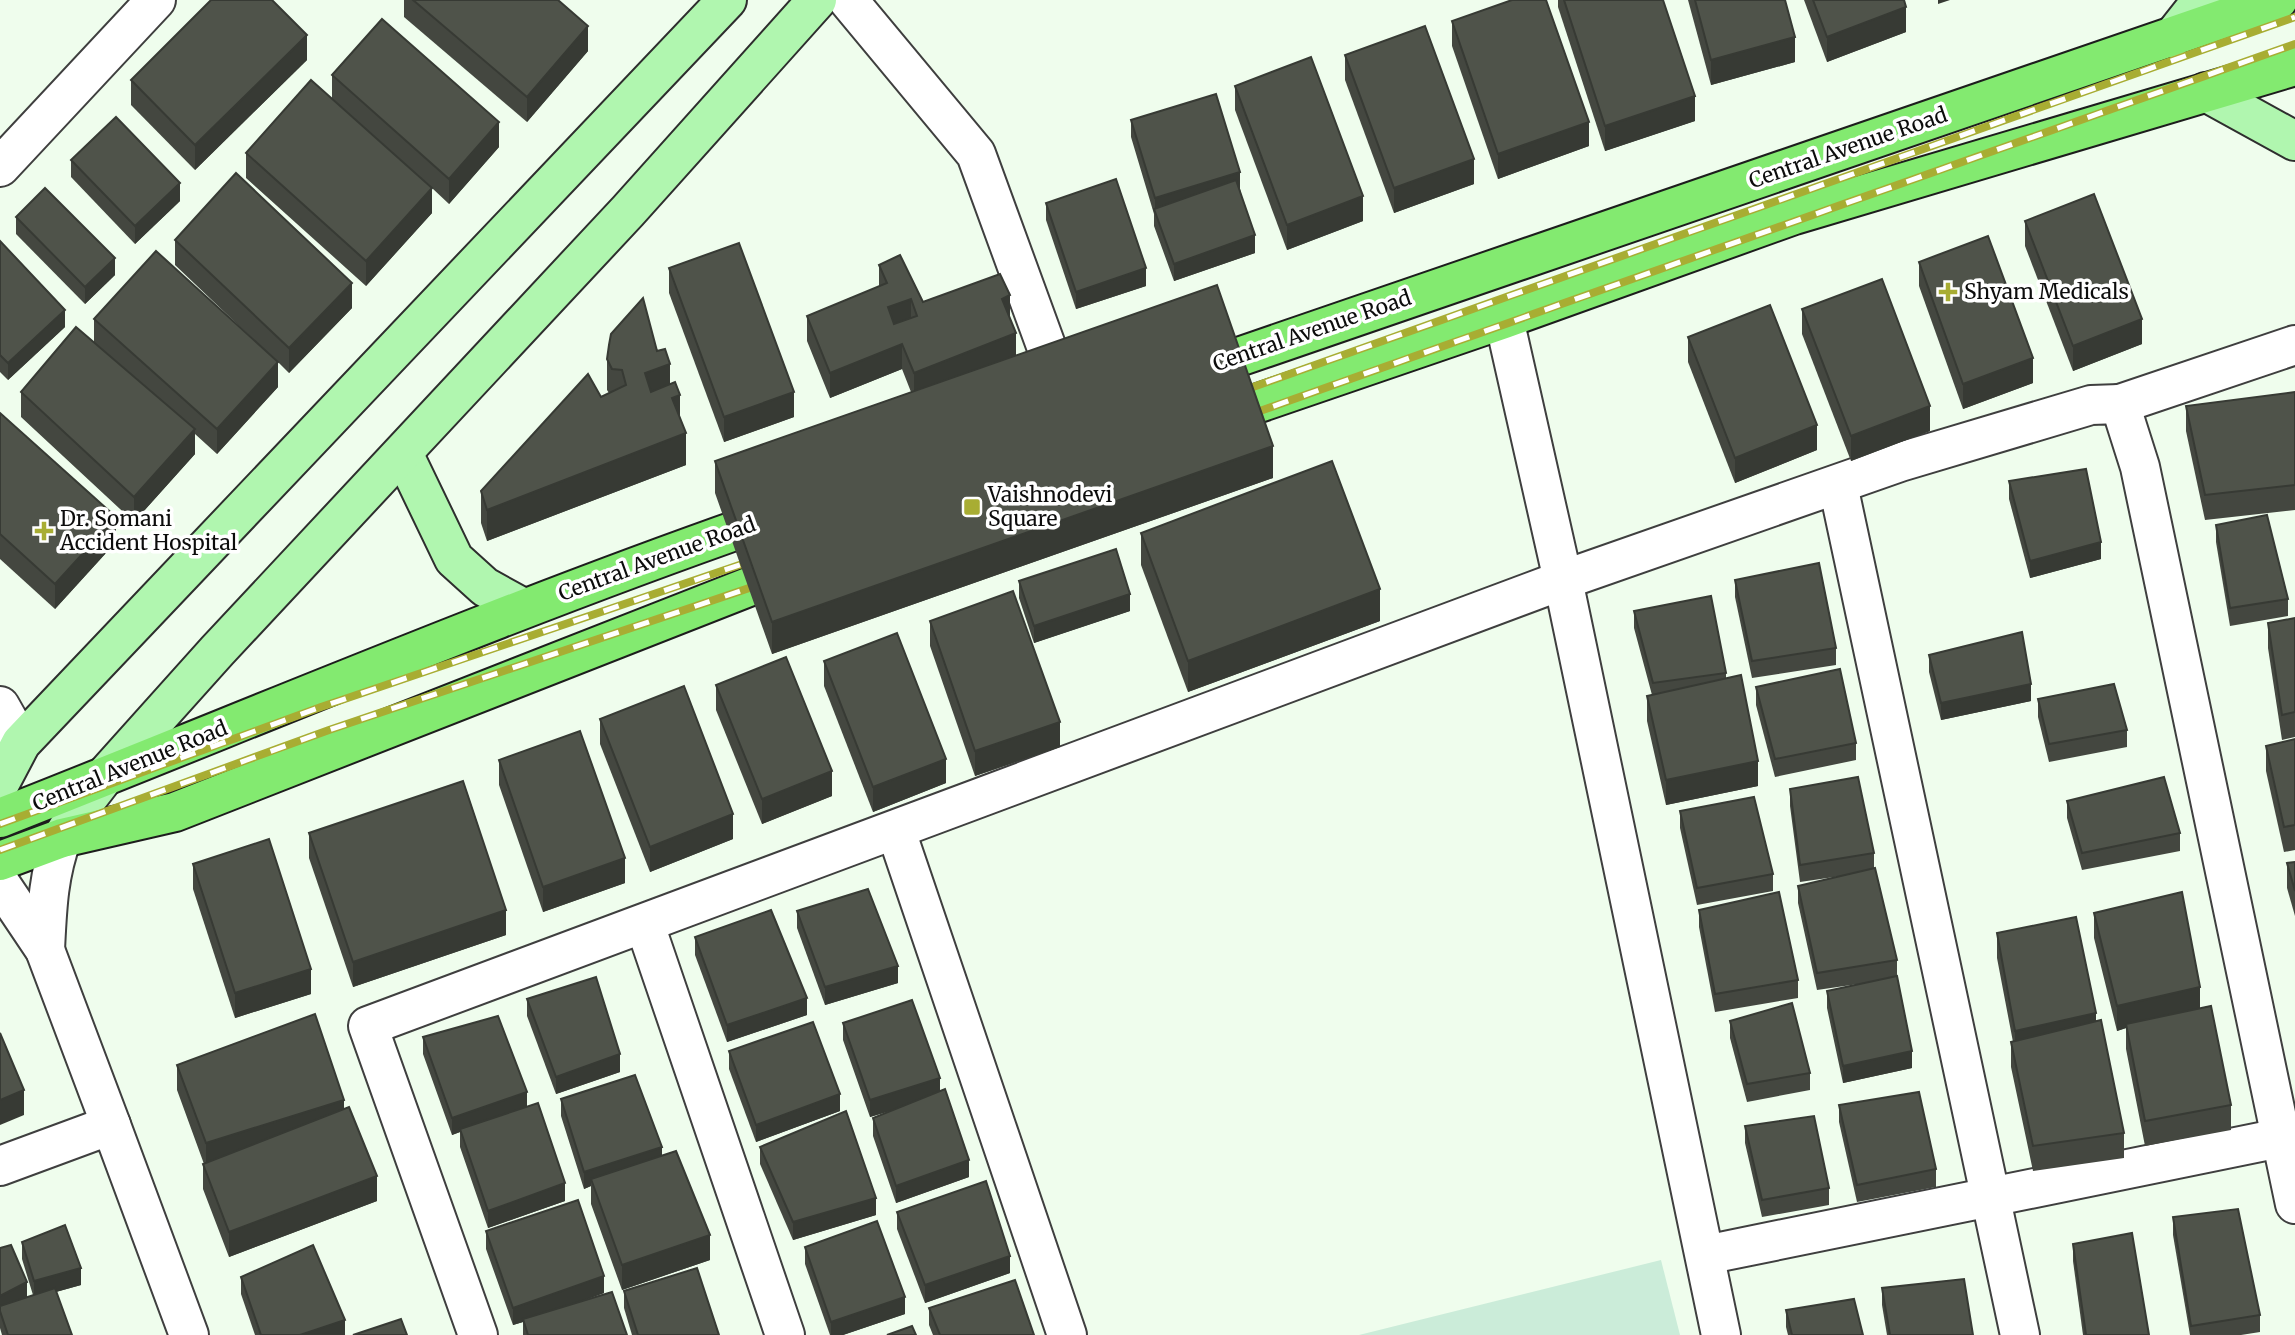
<svg xmlns="http://www.w3.org/2000/svg" width="2295" height="1335" font-family="Merriweather,serif">
<rect width="100%" height="100%" fill="#effded"/>
<polygon fill="#cbecd9" points="1661,1260 1680,1335 1359,1335"/>
<g fill="none" stroke-linecap="round" stroke-linejoin="round">
<g stroke="#3f3f3f" stroke-width="42">
<g id="street">
<polyline points="848,0 976,154 1064,395"/>
<polyline points="0,167 156,0"/>
<polyline points="1504,319 1563,580 1721,1335"/>
<polyline points="2120,404 2295,345"/>
<polyline points="1838,485 2020,1335"/>
<polyline points="0,706 21,743"/>
<polyline points="896,831 1067,1335"/>
<polyline points="0,883 45,950 111,1125"/>
<polyline points="645,925 785,1335"/>
<path d="M45 950C47 910 48 875 62 838"/>
<polyline points="0,1166 111,1125 189,1335"/>
<polyline points="1705,1255 2295,1135"/>
<polyline points="478,1335 368,1026 1563,580 1900,462 2091,405 2120,404 2140,467 2295,1204"/>
</g>
</g>
<g stroke="#2e2e2e" stroke-width="42">
<g id="secondary">
<polyline points="2172,38 2202,0"/>
<polyline points="2206,92 2295,141"/>
<polyline points="403,453 454,559 485,587 523,608"/>
<polyline points="0,783 21,743 727,0"/>
<polyline points="62,838 80,808 104,777 217,651 628,211 817,0"/>
</g>
</g>
<g stroke="#1d1d1d" stroke-width="42">
<g id="primary">
<polyline points="1192,373 2278,0"/>
<polyline points="1209,420 1504,319 1794,215 2295,66"/>
<path d="M0 818C259 716 514 607 777 516"/>
<polyline points="0,861 62,838 175,812 797,568"/>
</g>
</g>
<use href="#street" stroke="#fff" stroke-width="38"/>
<use href="#secondary" stroke="#b0f6af" stroke-width="38"/>
<use href="#primary" stroke="#83ea70" stroke-width="38"/>
<g stroke="#a8ad33" stroke-width="8">
<g id="rail">
<polyline points="1236,393 2295,17"/>
<polyline points="1243,417 2295,44"/>
<polyline points="0,824 321,707 760,558"/>
<polyline points="0,850 329,730 767,582"/>
</g>
</g>
<use href="#rail" stroke="#fff" stroke-width="5" stroke-dasharray="16" stroke-linecap="butt"/>
</g>
<g fill="#444740">
<polygon points="404,0 558,0 588,51 527,122 404,17"/>
<polygon points="1558,0 1663,0 1695,121 1605,151 1558,7"/>
<polygon points="1688,0 1785,0 1795,62 1711,85"/>
<polygon points="1804,0 1904,0 1906,32 1827,62"/>
<polygon points="1452,21 1589,146 1498,179 1452,46"/>
<polygon points="1345,55 1474,184 1394,213 1345,80"/>
<polygon points="307,60 195,170 131,105 131,80"/>
<polygon points="332,75 499,147 449,204 432,188 432,213 366,286 246,178 246,153 332,99"/>
<polygon points="1235,86 1363,221 1287,250 1235,110"/>
<polygon points="1131,120 1240,189 1255,253 1174,281 1154,226 1154,214 1131,137"/>
<polygon points="71,160 180,201 135,244 71,177"/>
<polygon points="1046,203 1146,286 1076,309 1046,220"/>
<polygon points="16,217 115,275 85,304 16,234"/>
<polygon points="2025,221 2142,344 2073,371 2025,246"/>
<polygon points="175,240 352,308 289,373 278,362 278,387 217,454 195,434 195,454 134,522 21,417 21,392 94,342 94,319 274,359 175,265"/>
<polygon points="0,241 65,327 8,380 0,372"/>
<polygon points="1919,262 2033,383 1963,409 1919,286"/>
<polygon points="879,265 923,302 1010,318 1016,355 1273,478 772,654 715,493 715,461 911,392 902,369 830,398 807,341 807,316 879,287"/>
<polygon points="669,268 794,417 724,442 669,293"/>
<polygon points="1802,309 1930,431 1851,461 1802,334"/>
<polygon points="1688,337 1817,450 1735,483 1688,362"/>
<polygon points="657,351 680,418 686,465 487,541 481,523 481,491 601,397 609,393 607,390 607,359"/>
<polygon points="2295,392 2295,510 2205,520 2186,431 2186,406"/>
<polygon points="0,413 116,542 55,609 0,559"/>
<polygon points="2009,481 2101,559 2030,578 2009,499"/>
<polygon points="2216,525 2288,599 2288,616 2230,626 2216,542"/>
<polygon points="1141,533 1380,621 1188,692 1141,565"/>
<polygon points="1735,580 1836,648 1836,665 1752,678 1735,597"/>
<polygon points="1019,581 1130,611 1034,643 1019,598"/>
<polygon points="1634,611 1726,673 1726,679 1758,786 1666,805 1647,721 1647,696 1652,695 1634,628"/>
<polygon points="2295,618 2295,737 2282,740 2268,648 2268,623"/>
<polygon points="930,621 1060,747 975,776 930,646"/>
<polygon points="1929,655 2031,701 1941,720 1929,672"/>
<polygon points="824,661 946,783 873,812 824,686"/>
<polygon points="716,685 832,796 762,824 716,710"/>
<polygon points="1756,687 1856,743 1856,760 1775,777 1756,705"/>
<polygon points="2038,699 2127,730 2127,747 2049,762 2038,717"/>
<polygon points="600,719 733,839 650,872 600,744"/>
<polygon points="2295,739 2295,850 2284,852 2266,771 2266,746"/>
<polygon points="499,760 625,883 543,912 499,785"/>
<polygon points="1790,789 1874,853 1874,869 1897,960 1897,978 1912,1068 1843,1083 1827,1008 1827,991 1872,982 1817,990 1798,903 1798,886 1848,875 1800,882 1790,806"/>
<polygon points="2067,801 2180,833 2180,851 2082,870 2067,818"/>
<polygon points="1680,811 1773,874 1773,891 1697,905 1680,828"/>
<polygon points="309,833 506,935 353,987 309,858"/>
<polygon points="2295,862 2295,916 2287,888 2287,863"/>
<polygon points="193,864 311,994 235,1018 193,889"/>
<polygon points="1699,910 1798,980 1798,998 1715,1012 1699,927"/>
<polygon points="797,911 898,983 825,1005 797,928"/>
<polygon points="2094,913 2200,1008 2231,1105 2231,1130 2145,1146 2126,1049 2126,1028 2117,1031 2094,938"/>
<polygon points="1997,933 2096,1021 2124,1133 2124,1158 2033,1171 2011,1067 2011,1042 2013,1042 1997,958"/>
<polygon points="695,937 807,1015 727,1042 695,955"/>
<polygon points="527,999 620,1072 556,1094 527,1016"/>
<polygon points="1730,1021 1810,1073 1810,1090 1747,1102 1730,1038"/>
<polygon points="843,1023 940,1091 969,1177 896,1203 873,1136 873,1118 893,1110 870,1117 843,1040"/>
<polygon points="423,1037 527,1106 565,1201 488,1228 460,1147 460,1132 452,1135 423,1054"/>
<polygon points="729,1051 840,1111 756,1142 729,1069"/>
<polygon points="177,1065 344,1109 377,1201 229,1257 203,1189 203,1164 204,1164 177,1090"/>
<polygon points="561,1099 662,1156 710,1260 622,1290 591,1204 591,1186 584,1189 561,1116"/>
<polygon points="1839,1105 1936,1169 1936,1187 1857,1202 1839,1122"/>
<polygon points="1745,1126 1829,1188 1829,1205 1762,1217 1745,1143"/>
<polygon points="760,1147 876,1215 793,1240 760,1164"/>
<polygon points="897,1212 1010,1273 925,1303 897,1229"/>
<polygon points="2173,1217 2260,1315 2260,1332 2241,1335 2190,1335 2173,1235"/>
<polygon points="486,1231 604,1293 577,1303 627,1335 523,1335 523,1322 513,1325 486,1249"/>
<polygon points="22,1242 81,1285 56,1292 72,1335 2,1335 0,1328 0,1248 27,1297 33,1295 22,1259"/>
<polygon points="2073,1244 2149,1335 2083,1335 2073,1261"/>
<polygon points="805,1247 905,1314 843,1335 830,1335 805,1264"/>
<polygon points="241,1277 345,1335 255,1335 241,1294"/>
<polygon points="1882,1288 1973,1335 1887,1335 1882,1305"/>
<polygon points="624,1291 719,1335 632,1335 624,1308"/>
<polygon points="929,1308 1034,1335 933,1335 929,1325"/>
<polygon points="1786,1310 1863,1335 1788,1335 1786,1327"/>
</g>
<g fill="#373a34">
<polygon points="1938,0 1950,0 1938,4"/>
<polygon points="1906,7 1906,32 1827,62 1827,37"/>
<polygon points="588,26 588,51 527,122 527,97"/>
<polygon points="307,35 307,60 195,170 195,145"/>
<polygon points="1795,37 1795,62 1711,85 1711,60"/>
<polygon points="1695,96 1695,121 1605,151 1605,126"/>
<polygon points="499,122 499,147 449,204 449,179"/>
<polygon points="1589,122 1589,146 1498,179 1498,154"/>
<polygon points="1474,159 1474,184 1394,213 1394,188"/>
<polygon points="1240,172 1240,189 1155,211 1155,198"/>
<polygon points="180,183 180,201 135,244 135,226"/>
<polygon points="432,188 432,213 366,286 366,261"/>
<polygon points="1363,196 1363,221 1287,250 1287,225"/>
<polygon points="1255,235 1255,253 1174,281 1174,264"/>
<polygon points="115,258 115,275 85,304 85,287"/>
<polygon points="1146,268 1146,286 1076,309 1076,292"/>
<polygon points="352,283 352,308 289,373 289,348"/>
<polygon points="1010,295 1010,320 1002,299"/>
<polygon points="911,299 911,324 888,332 888,307"/>
<polygon points="65,310 65,327 8,380 8,363"/>
<polygon points="2142,319 2142,344 2073,371 2073,346"/>
<polygon points="1016,333 1016,358 914,398 914,373"/>
<polygon points="902,344 902,369 830,398 830,373"/>
<polygon points="2033,358 2033,383 1963,409 1963,384"/>
<polygon points="278,362 278,387 217,454 217,429"/>
<polygon points="670,364 670,396 645,404 645,373"/>
<polygon points="794,392 794,417 724,442 724,417"/>
<polygon points="680,395 680,427 672,398"/>
<polygon points="1930,406 1930,431 1851,461 1851,436"/>
<polygon points="1817,425 1817,450 1735,483 1735,458"/>
<polygon points="195,429 195,454 134,522 134,497"/>
<polygon points="686,433 686,465 487,541 487,510"/>
<polygon points="1273,446 1273,478 772,654 772,622"/>
<polygon points="116,517 116,542 55,609 55,584"/>
<polygon points="2101,542 2101,559 2030,578 2030,561"/>
<polygon points="1380,589 1380,621 1188,692 1188,661"/>
<polygon points="1130,594 1130,611 1034,643 1034,626"/>
<polygon points="2031,684 2031,701 1941,720 1941,703"/>
<polygon points="1060,722 1060,747 975,776 975,751"/>
<polygon points="946,759 946,783 873,812 873,787"/>
<polygon points="1758,761 1758,786 1666,805 1666,780"/>
<polygon points="832,771 832,796 762,824 762,799"/>
<polygon points="733,814 733,839 650,872 650,847"/>
<polygon points="625,858 625,883 543,912 543,887"/>
<polygon points="506,910 506,935 353,987 353,962"/>
<polygon points="898,966 898,983 825,1005 825,987"/>
<polygon points="311,969 311,994 235,1018 235,993"/>
<polygon points="2200,987 2200,1012 2126,1024 2126,1028 2117,1031 2117,1006"/>
<polygon points="807,998 807,1015 727,1042 727,1025"/>
<polygon points="2096,1013 2096,1038 2015,1056 2015,1031"/>
<polygon points="1912,1051 1912,1068 1843,1083 1843,1066"/>
<polygon points="620,1054 620,1072 556,1094 556,1077"/>
<polygon points="940,1078 940,1096 870,1117 870,1100"/>
<polygon points="24,1090 24,1115 0,1125 0,1100"/>
<polygon points="527,1092 527,1109 460,1129 460,1132 452,1135 452,1118"/>
<polygon points="840,1094 840,1111 756,1142 756,1125"/>
<polygon points="344,1100 344,1125 206,1168 206,1143"/>
<polygon points="662,1147 662,1164 591,1179 591,1186 584,1189 584,1172"/>
<polygon points="969,1160 969,1177 896,1203 896,1186"/>
<polygon points="377,1176 377,1201 229,1257 229,1232"/>
<polygon points="565,1183 565,1201 488,1228 488,1211"/>
<polygon points="876,1198 876,1215 793,1240 793,1222"/>
<polygon points="710,1235 710,1260 622,1290 622,1265"/>
<polygon points="1010,1256 1010,1273 925,1303 925,1285"/>
<polygon points="81,1268 81,1285 34,1298 34,1281"/>
<polygon points="604,1276 604,1293 523,1322 523,1319 523,1322 513,1325 513,1308"/>
<polygon points="27,1282 27,1299 0,1313 0,1296"/>
<polygon points="905,1297 905,1314 843,1335 831,1335 831,1322"/>
<polygon points="345,1320 345,1335 300,1335"/>
</g>
<g fill="#4f534a" stroke="#373a34" stroke-width="2" fill-rule="evenodd">
<polygon points="211,0 272,0 307,35 195,145 131,80"/>
<polygon points="413,0 558,0 588,26 527,97"/>
<polygon points="1512,0 1546,0 1589,122 1498,154 1452,21"/>
<polygon points="1564,0 1663,0 1695,96 1605,126"/>
<polygon points="1695,0 1785,0 1795,37 1711,60"/>
<polygon points="1813,0 1904,0 1906,7 1827,37"/>
<polygon points="382,19 499,122 449,179 332,75"/>
<polygon points="1425,26 1474,159 1394,188 1345,55"/>
<polygon points="1311,57 1363,196 1287,225 1235,86"/>
<polygon points="311,80 432,188 366,261 246,153"/>
<polygon points="1216,94 1240,172 1155,198 1131,120"/>
<polygon points="116,117 180,183 135,226 71,160"/>
<polygon points="236,173 352,283 289,348 175,240"/>
<polygon points="1116,179 1146,268 1076,292 1046,203"/>
<polygon points="1236,180 1255,235 1174,264 1154,209"/>
<polygon points="45,188 115,258 85,287 16,217"/>
<polygon points="2094,194 2142,319 2073,346 2025,221"/>
<polygon points="1988,236 2033,358 1963,384 1919,262"/>
<polygon points="0,241 65,310 8,363 0,355"/>
<polygon points="739,243 794,392 724,417 669,268"/>
<polygon points="156,251 278,362 217,429 94,319"/>
<path d="M900 255 923 302 1000 274 1010 295 1002 299 1016 333 914 373 902 344 830 373 807 316 887 283 879 265ZM911 299 917 316 894 324 888 307Z"/>
<polygon points="1882,279 1930,406 1851,436 1802,309"/>
<polygon points="1217,285 1273,446 772,622 715,461"/>
<polygon points="643,298 657,351 665,349 670,364 645,373 651,392 675,382 680,395 672,398 686,433 487,510 481,491 588,374 601,397 626,385 622,370 612,369 607,359 609,345 611,334"/>
<polygon points="1770,305 1817,425 1735,458 1688,337"/>
<polygon points="76,327 195,429 134,497 21,392"/>
<polygon points="2295,392 2295,485 2205,495 2186,406"/>
<polygon points="0,413 116,517 55,584 0,534"/>
<polygon points="1332,461 1380,589 1188,661 1141,533"/>
<polygon points="2086,469 2101,542 2030,561 2009,481"/>
<polygon points="2267,515 2288,599 2230,608 2216,525"/>
<polygon points="1116,549 1130,594 1034,626 1019,581"/>
<polygon points="1819,563 1836,648 1752,661 1735,580"/>
<polygon points="1013,591 1060,722 975,751 930,621"/>
<polygon points="1711,596 1726,673 1653,683 1634,611"/>
<polygon points="2295,618 2295,712 2282,715 2268,623"/>
<polygon points="2022,632 2031,684 1941,703 1929,655"/>
<polygon points="897,633 946,759 873,787 824,661"/>
<polygon points="786,657 832,771 762,799 716,685"/>
<polygon points="1840,669 1856,743 1775,759 1756,687"/>
<polygon points="1741,675 1758,761 1666,780 1647,696"/>
<polygon points="2114,684 2127,730 2049,744 2038,699"/>
<polygon points="684,686 733,814 650,847 600,719"/>
<polygon points="580,731 625,858 543,887 499,760"/>
<polygon points="2295,739 2295,825 2284,827 2266,746"/>
<polygon points="1858,777 1874,853 1800,865 1790,789"/>
<polygon points="2164,777 2180,833 2082,853 2067,801"/>
<polygon points="463,781 506,910 353,962 309,833"/>
<polygon points="1754,797 1773,874 1697,888 1680,811"/>
<polygon points="269,839 311,969 235,993 193,864"/>
<polygon points="2295,862 2295,891 2287,863"/>
<polygon points="1875,868 1897,960 1817,973 1798,886"/>
<polygon points="868,889 898,966 825,987 797,911"/>
<polygon points="1779,892 1798,980 1715,994 1699,910"/>
<polygon points="2182,892 2200,987 2117,1006 2094,913"/>
<polygon points="771,910 807,998 727,1025 695,937"/>
<polygon points="2076,917 2096,1013 2015,1031 1997,933"/>
<polygon points="1897,976 1912,1051 1843,1066 1827,991"/>
<polygon points="596,977 620,1054 556,1077 527,999"/>
<polygon points="912,1000 940,1078 870,1100 843,1023"/>
<polygon points="1792,1003 1810,1073 1747,1084 1730,1021"/>
<polygon points="2211,1006 2231,1105 2145,1121 2126,1024"/>
<polygon points="315,1014 344,1100 206,1143 177,1065"/>
<polygon points="498,1016 527,1092 452,1118 423,1037"/>
<polygon points="2101,1020 2124,1133 2033,1146 2011,1042"/>
<polygon points="813,1022 840,1094 756,1125 729,1051"/>
<polygon points="0,1033 24,1090 0,1100"/>
<polygon points="635,1075 662,1147 584,1172 561,1099"/>
<polygon points="945,1089 969,1160 896,1186 873,1118"/>
<polygon points="1919,1092 1936,1169 1857,1185 1839,1105"/>
<polygon points="538,1103 565,1183 488,1211 460,1129"/>
<polygon points="349,1107 377,1176 229,1232 203,1164"/>
<polygon points="846,1111 876,1198 793,1222 760,1147"/>
<polygon points="1814,1116 1829,1188 1762,1200 1745,1126"/>
<polygon points="676,1151 710,1235 622,1265 591,1179"/>
<polygon points="986,1181 1010,1256 925,1285 897,1212"/>
<polygon points="578,1200 604,1276 513,1308 486,1231"/>
<polygon points="2238,1209 2260,1315 2191,1326 2173,1217"/>
<polygon points="877,1221 905,1297 831,1322 805,1247"/>
<polygon points="65,1225 81,1268 34,1281 22,1242"/>
<polygon points="2132,1233 2149,1335 2086,1335 2073,1244"/>
<polygon points="11,1245 27,1282 0,1296 0,1248"/>
<polygon points="313,1245 345,1320 300,1335 261,1335 241,1277"/>
<polygon points="697,1268 719,1335 638,1335 624,1291"/>
<polygon points="1964,1279 1973,1335 1890,1335 1882,1288"/>
<polygon points="1015,1280 1034,1335 940,1335 929,1308"/>
<polygon points="55,1288 72,1335 8,1335 0,1311 0,1306"/>
<polygon points="612,1292 627,1335 528,1335 523,1319"/>
<polygon points="1854,1299 1863,1335 1792,1335 1786,1310"/>
<polygon points="401,1319 407,1335 353,1335"/>
<polygon points="912,1326 916,1335 887,1335"/>
</g>
<g fill="#a8ad33" stroke="#fff" stroke-width="2.5">
<path d="M1944.5 281.5h7v7h7v7h-7v7h-7v-7h-7v-7h7z"/>
<rect x="963" y="498" width="18" height="18" rx="3.5"/>
<path d="M40.5 520.5h7v7h7v7h-7v7h-7v-7h-7v-7h7z"/>
</g>
<g text-anchor="middle" stroke-width="7" stroke-linejoin="round" paint-order="stroke">
<g font-size="21" fill="#0c0c0c" stroke="#fff">
<text transform="translate(1848 148) rotate(-19)" y="7">Central Avenue Road</text>
<text transform="translate(1312 331) rotate(-19)" y="7">Central Avenue Road</text>
<text transform="translate(657 559) rotate(-20)" y="7">Central Avenue Road</text>
<text transform="translate(130 766) rotate(-22)" y="7">Central Avenue Road</text>
</g>
<g font-size="21" fill="#0c0c0c" stroke="#fff" text-anchor="start">
<text x="1964" y="299">Shyam Medicals</text>
<text x="988" y="502">Vaishnodevi<tspan x="988" dy="24">Square</tspan></text>
<text x="60" y="526">Dr. Somani<tspan x="60" dy="24">Accident Hospital</tspan></text>
</g>
</g>
</svg>
